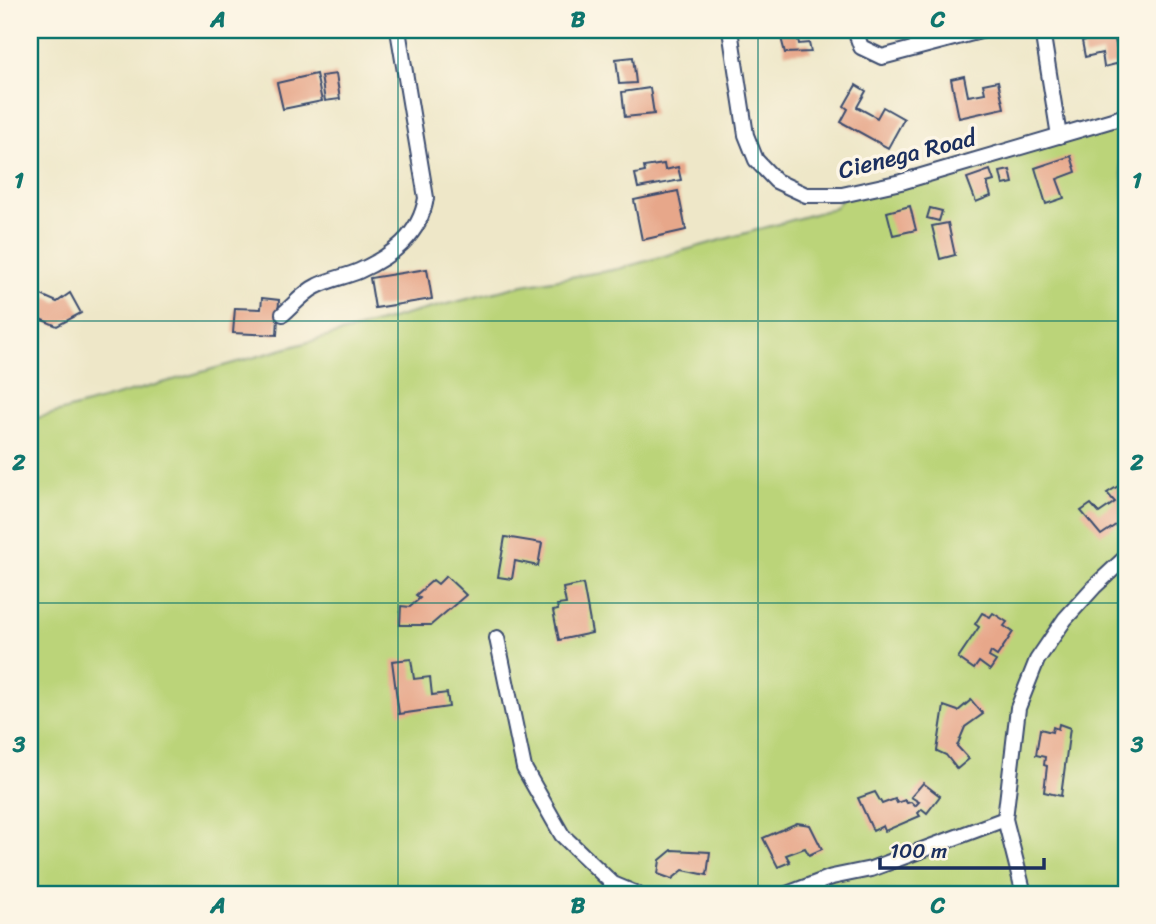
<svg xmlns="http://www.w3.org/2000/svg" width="1156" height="924" font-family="Sriracha,sans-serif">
<rect width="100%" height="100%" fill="#fcf5e5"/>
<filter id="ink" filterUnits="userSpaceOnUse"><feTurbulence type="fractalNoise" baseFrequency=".0143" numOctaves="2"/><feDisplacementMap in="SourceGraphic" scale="14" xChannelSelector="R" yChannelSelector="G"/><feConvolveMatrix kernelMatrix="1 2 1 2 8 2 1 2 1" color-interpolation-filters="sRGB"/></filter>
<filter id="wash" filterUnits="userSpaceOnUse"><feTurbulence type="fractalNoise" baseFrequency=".00686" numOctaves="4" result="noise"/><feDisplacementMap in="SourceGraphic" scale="28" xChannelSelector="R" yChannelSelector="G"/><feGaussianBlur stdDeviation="1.57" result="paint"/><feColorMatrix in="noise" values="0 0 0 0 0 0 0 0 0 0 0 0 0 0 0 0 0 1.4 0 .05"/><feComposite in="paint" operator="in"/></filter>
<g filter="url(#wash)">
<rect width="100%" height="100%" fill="#eee7c8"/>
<polygon fill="#bbd479" stroke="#6b826c" stroke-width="2" points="1117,127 1126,208 1126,894 30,894 30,420 416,312 523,285 618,269 835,208 849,190"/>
<g id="blocks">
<g fill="#e7a78a">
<polygon points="779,30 796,30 799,44 809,43 811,52 785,53"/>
<polygon points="1095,30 1113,30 1120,63 1104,67 1102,53 1085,57 1082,41 1097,38"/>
<polygon points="633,57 636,83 619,84 616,59"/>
<polygon points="316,74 322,101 283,109 277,83"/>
<polygon points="336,74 340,99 325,101 321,76"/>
<polygon points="964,76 968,96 985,93 983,84 998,81 1004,108 959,118 951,79"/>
<polygon points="856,85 866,91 857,107 877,118 883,107 904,119 888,148 841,122 848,109 844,106"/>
<polygon points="650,88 654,114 625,117 622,92"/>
<polygon points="1071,156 1076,172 1057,179 1064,198 1046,204 1035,168"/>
<polygon points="664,164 665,170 678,167 681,180 638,188 635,174 645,172 644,167"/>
<polygon points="990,170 994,181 987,183 991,196 976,202 967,178"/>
<polygon points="1010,170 1013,183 1003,185 1000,172"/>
<polygon points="678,191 686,230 642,240 634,200"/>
<polygon points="910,206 916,230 893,235 887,212"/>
<polygon points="930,208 942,211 939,221 927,218"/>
<polygon points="948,223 955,255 940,259 932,226"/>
<polygon points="427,269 432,299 375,308 370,278"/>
<polygon points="70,293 81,313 57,326 30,315 39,294 57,302"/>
<polygon points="262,298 279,300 277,335 233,333 235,308 261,309"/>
<polygon points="1120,485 1126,492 1126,518 1101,535 1081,511 1091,504 1099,513 1115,502 1107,493"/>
<polygon points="505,537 542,543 538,566 515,561 512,579 498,577"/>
<polygon points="446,576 466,595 431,625 400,625 401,606 410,607 420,598 416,595 433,580 438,584"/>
<polygon points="583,584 592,633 559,640 553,611 558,610 557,605 566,604 563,588"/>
<polygon points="982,613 990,617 993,613 1007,622 1004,626 1013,632 997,656 991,652 989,657 996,661 990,670 979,662 974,669 958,658 979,627 975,624"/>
<polygon points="411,659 414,679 430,677 432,695 447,693 449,707 399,714 392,661"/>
<polygon points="971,700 983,714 965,727 957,746 969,759 957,769 946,755 937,751 944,706 958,711"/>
<polygon points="1059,724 1070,728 1061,796 1044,792 1047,766 1044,765 1045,757 1036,755 1040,729 1052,732 1053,727 1058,729"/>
<polygon points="923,783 940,796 927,813 922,809 918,813 920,816 885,831 883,826 873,831 858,798 875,792 882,804 895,799 897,803 905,800 907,803 911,802 915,806 919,802 911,797"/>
<polygon points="797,823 810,825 822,849 809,855 805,848 786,855 790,862 778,867 763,838"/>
<polygon points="672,850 710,852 707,875 683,870 672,879 658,874 660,860"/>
</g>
</g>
</g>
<g filter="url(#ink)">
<use href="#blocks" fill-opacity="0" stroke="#3b4b6e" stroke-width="2"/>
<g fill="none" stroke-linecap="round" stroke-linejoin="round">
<g stroke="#3b4b6e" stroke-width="18">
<g id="minor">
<polyline points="730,30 746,135 756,160 776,181 806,195 842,195 901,182 1126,116"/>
<polyline points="855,30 861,47 882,57 984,30"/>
<polyline points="1042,30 1059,136"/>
<path d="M283 314C294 305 304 292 317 286 330 279 345 277 359 271 392 256 420 235 426 198L398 30"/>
<polyline points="497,638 524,768 562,835 613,884 637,894"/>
<polyline points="787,894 832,877 871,869 1005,819"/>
<polyline points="1024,894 1005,819 1018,708 1037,660 1065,619 1094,587 1126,557"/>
</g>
</g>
<use href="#minor" stroke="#fff" stroke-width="14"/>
</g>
</g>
<path fill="none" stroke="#0f766e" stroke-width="2" stroke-opacity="0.55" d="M398 30V894M758 30V894M30 321H1126M30 603H1126"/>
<g text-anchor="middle" stroke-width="7" stroke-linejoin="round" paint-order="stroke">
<g font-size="24" fill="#1b2f5e" stroke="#fcf5e5">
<text transform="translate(907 154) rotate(-14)" y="8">Cienega Road</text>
</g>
</g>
<rect width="1156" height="924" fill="none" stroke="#fcf5e5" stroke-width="77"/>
<path d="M880 858v10h164v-10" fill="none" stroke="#1b2f5e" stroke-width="3.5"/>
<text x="890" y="858" font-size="21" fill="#1b2f5e" stroke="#fcf5e5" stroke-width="5" paint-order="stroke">100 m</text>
<rect x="38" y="38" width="1080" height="848" fill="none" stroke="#0f766e" stroke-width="2.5"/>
<g font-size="23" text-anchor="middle" font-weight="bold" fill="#0f766e">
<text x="218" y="27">A</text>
<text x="578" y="27">B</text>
<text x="938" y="27">C</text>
<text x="19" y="188">1</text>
<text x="1137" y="188">1</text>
<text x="19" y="470">2</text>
<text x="1137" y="470">2</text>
<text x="19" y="752">3</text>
<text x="1137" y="752">3</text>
<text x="218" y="913">A</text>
<text x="578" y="913">B</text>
<text x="938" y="913">C</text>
</g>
</svg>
